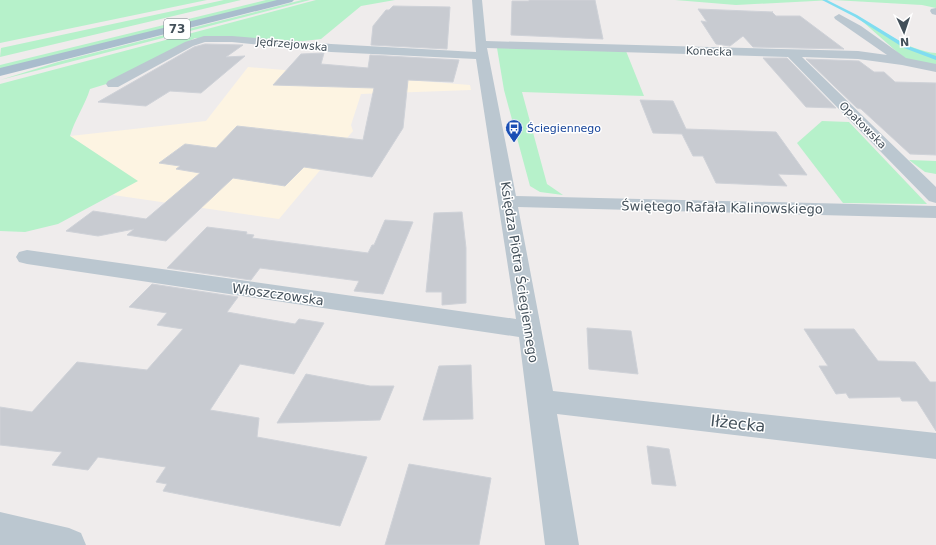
<svg xmlns="http://www.w3.org/2000/svg" width="936" height="545" font-family="'DejaVu Sans',sans-serif">
<rect width="100%" height="100%" fill="#efecec"/>
<polygon fill="#fdf4e2" points="248,67 470,85 471,90 361,94 351,125 353,131 279,219 113,195 137,181 70,136 206,121"/>
<g fill="#b6f1ca">
<polygon points="0,0 207,0 0,43"/>
<polygon points="224,0 241,0 0,57 1,48"/>
<polygon points="266,0 280,0 0,69 0,65"/>
<polygon points="302,0 310,0 0,80 58,62"/>
<path d="M316 0H395L361 6 321 39 295 42 195 38 113 82 90 89C85 105 75 119 70 136L138 181 58 224 25 232 0 231V84Z"/>
<polygon points="675,0 936,0 936,8 922,5 833,0 736,5"/>
<path d="M854 14C878 28 908 51 936 53V66L905 59Z"/>
<polygon points="497,48 626,51 644,96 522,92 547,184 563,195 540,192 530,186 504,90"/>
<polygon points="822,121 849,122 927,204 843,203 797,143"/>
<polygon points="909,160 936,161 936,174 925,172"/>
</g>
<g fill="none" stroke-linecap="round" stroke-linejoin="round">
<polygon fill="#80ddf1" fill-rule="evenodd" points="822,0 827,0 857,15 908,46 936,56 936,60 904,48 855,17"/>
</g>
<g fill="#c8cbd1" stroke="#cfd2d8">
<polygon points="529,0 595,0 603,39 511,35 512,1 529,1"/>
<polygon points="393,6 450,7 447,49 371,45 373,26 386,10 389,10"/>
<polygon points="698,9 773,12 772,12 776,16 800,16 844,49 753,47 743,36 730,46 716,44 701,21 707,22"/>
<polygon points="205,44 243,45 226,57 245,56 201,93 170,91 146,106 98,102 194,47"/>
<polygon points="324,53 321,64 368,68 370,55 459,60 453,82 408,80 403,128 372,177 304,167 285,186 233,178 166,241 127,235 134,229 98,236 66,231 93,211 146,219 200,173 176,169 180,166 159,163 185,144 216,148 237,126 363,140 374,88 273,85 301,54"/>
<polygon points="763,58 787,58 836,108 806,107"/>
<polygon points="806,59 859,61 874,72 884,72 895,82 936,83 936,155 910,154 861,109 857,108"/>
<polygon points="640,100 673,101 686,129 776,132 807,175 778,174 787,186 716,183 703,156 693,156 682,134 653,133"/>
<polygon points="462,212 466,248 466,303 442,305 442,292 426,292 434,213"/>
<polygon points="385,220 413,222 383,294 354,291 359,281 260,268 251,280 167,268 207,227 247,232 246,234 254,235 252,238 368,253 372,245 374,245"/>
<polygon points="152,284 238,297 227,312 295,324 299,319 324,323 294,374 240,364 210,410 259,418 257,437 367,457 340,526 163,491 167,484 156,482 166,467 98,457 88,470 52,465 62,452 0,445 0,407 32,412 77,362 147,370 183,329 157,325 167,313 129,307"/>
<polygon points="587,328 631,331 638,374 589,369"/>
<polygon points="804,329 854,329 878,361 915,362 930,382 936,382 936,431 917,401 902,401 900,397 849,398 846,393 836,394 819,366 828,366"/>
<polygon points="471,365 473,419 423,420 439,366"/>
<polygon points="306,374 370,386 394,386 380,420 277,423"/>
<polygon points="647,446 669,449 676,486 652,484"/>
<polygon points="409,464 491,478 479,545 385,545"/>
</g>
<g fill="none" stroke-linecap="round" stroke-linejoin="round">
<g fill="#bbc7d0" fill-rule="evenodd">
<polygon points="472,0 482,0 486,41 858,51 887,55 835,19 834,17 839,14 861,26 906,58 936,64 936,72 902,65 858,59 802,57 936,187 936,203 929,201 788,57 487,48 516,196 936,206 936,218 518,207 553,391 936,433 936,459 557,414 579,545 545,545 519,337 27,264 19,262 16,257 19,252 27,250 516,319 476,59 331,52 232,42 205,42 193,46 118,87 108,87 106,84 108,81 185,42 204,36 232,36 331,44 476,52"/>
<polygon points="936,8 936,15 932,14 930,11 931,9"/>
<polygon points="0,512 69,528 81,533 86,545 0,545"/>
</g>
<polygon fill="#a9bdcd" fill-rule="evenodd" points="277,0 294,0 292,2 0,76 0,68"/>
</g>
<defs>
<g id="bus-pin" transform="scale(0.9)"><path d="M0 17L-7.5 6A9.5 9.5 0 1 1 7.5 6Z" fill="#1a4fb4" stroke="#fff"/><path d="M-5-6H5V4H4V6H2V4H-2V6H-4V4H-5ZM-3.5-4V0h7V-4ZM-3.5 1.2v1.5H-2V1.2ZM2 1.2v1.5H3.5V1.2Z" fill="#fff"/></g>
</defs>
<g fill-rule="evenodd">
<use href="#bus-pin" x="514" y="128"/>
</g>
<g text-anchor="middle" stroke-width="3" stroke-linejoin="round" paint-order="stroke">
<g font-size="11" fill="#43505a" stroke="#fff">
<text transform="translate(292 44) rotate(5)" y="4">Jędrzejowska</text>
<text transform="translate(709 51) rotate(2)" y="4">Konecka</text>
<text transform="translate(863 125) rotate(45)" y="4">Opatowska</text>
</g>
<g font-size="11" fill="#164399" stroke="#fff" text-anchor="start">
<text x="527" y="132">Ściegiennego</text>
</g>
<rect fill="#fff" stroke="#7b848c" stroke-width="1" x="164" y="19" width="26" height="20" rx="3"/>
<g font-size="12" font-weight="bold" fill="#43505a">
<text x="177" y="33">73</text>
</g>
<g font-size="13" fill="#43505a" stroke="#fff">
<text transform="translate(722 207) rotate(1)" y="5">Świętego Rafała Kalinowskiego</text>
<text transform="translate(520 272) rotate(81)" y="5">Księdza Piotra Ściegiennego</text>
<text transform="translate(278 294) rotate(8)" y="5">Włoszczowska</text>
</g>
<g font-size="16" fill="#43505a" stroke="#fff">
<text transform="translate(738 423) rotate(6)" y="6">Iłżecka</text>
</g>
</g>
<g transform="translate(904 32) rotate(177)" stroke="#ffffff" stroke-width="3" paint-order="stroke">
<path d="M0-3L7 15L0 10L-7 15Z" fill="#43505a"/>
<text y="-6" font-size="11" font-weight="bold" text-anchor="middle" fill="#43505a">N</text>
</g>
</svg>
